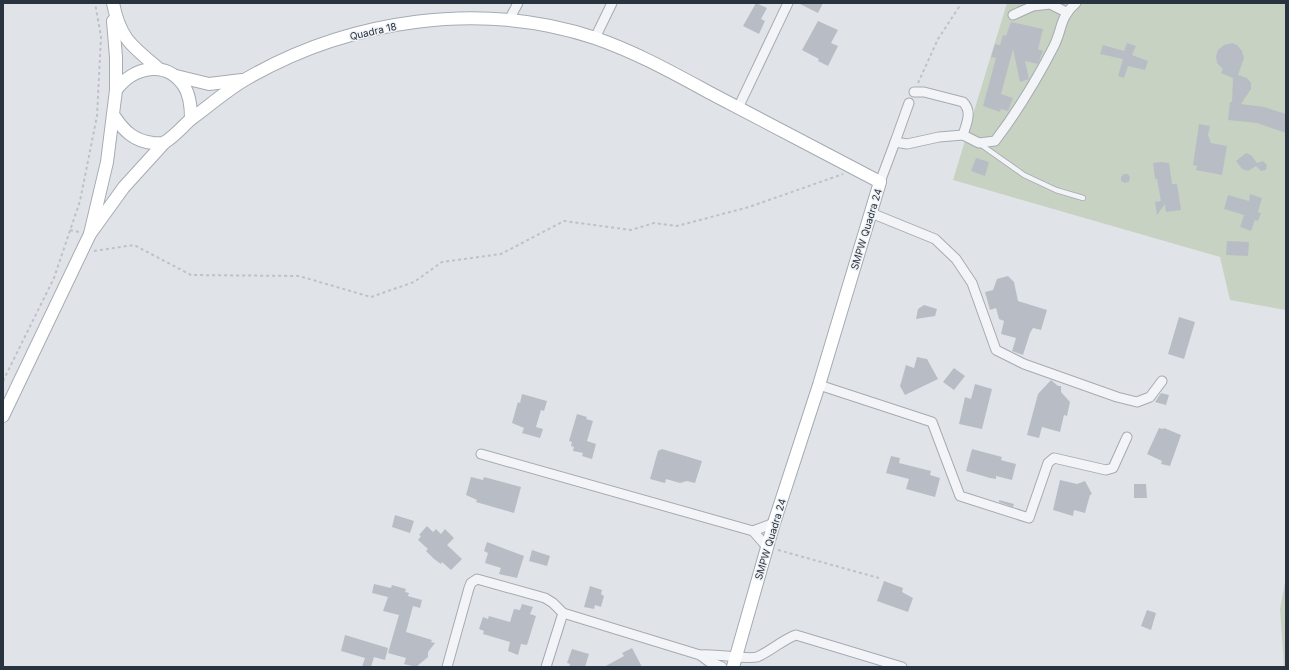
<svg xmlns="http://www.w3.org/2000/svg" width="1289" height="670" font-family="Inter,sans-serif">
<rect width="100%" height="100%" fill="#e0e4e8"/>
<g fill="#c7d2c2">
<polygon points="1007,3 1286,3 1286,310 1230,300 1220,257 953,180"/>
<polygon points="1286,577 1286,667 1284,667 1280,609"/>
</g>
<g fill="#b8bdc5">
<polygon points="756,3 767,8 761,19 765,21 759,34 743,26"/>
<polygon points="798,3 823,3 818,13"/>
<polygon points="818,21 838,30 831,43 838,46 828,66 818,61 819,59 802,50"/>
<polygon points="1011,22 1043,29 1038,49 1043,51 1038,64 1025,61 1029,79 1020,82 1013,49 1001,94 1013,98 1008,111 1001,109 1000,112 983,106 996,58 991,57 995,44 1000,45 1003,35 1006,36"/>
<polygon points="1127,43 1136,46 1132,55 1148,61 1145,70 1128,66 1124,78 1118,76 1123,59 1100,54 1103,45 1124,51"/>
<polygon points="1232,43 1237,45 1242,51 1244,58 1238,75 1247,78 1251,83 1251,89 1241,104 1264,107 1286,114 1286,133 1257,123 1228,120 1230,102 1232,102 1233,78 1221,73 1223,69 1217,63 1216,56 1218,50 1224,45"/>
<polygon points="1199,124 1210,126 1208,135 1211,143 1227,146 1222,175 1196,170 1197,166 1193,165"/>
<polygon points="1246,153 1251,155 1257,163 1263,161 1267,165 1266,170 1261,171 1256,166 1248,171 1242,169 1236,161"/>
<polygon points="976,158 989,162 985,176 971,171"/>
<polygon points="1162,162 1169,163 1172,184 1177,184 1181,210 1166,212 1165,204 1157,215 1155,202 1161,201 1157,179 1155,179 1153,163"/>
<polygon points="1124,174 1128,174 1130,177 1129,182 1125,183 1121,181 1121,177"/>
<polygon points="1250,194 1262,198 1258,212 1261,213 1258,221 1255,220 1251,231 1240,227 1244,215 1224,209 1228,195 1249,201"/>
<polygon points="1227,241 1249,242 1248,256 1226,255"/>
<polygon points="1008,276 1014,282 1018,301 1047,310 1041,330 1033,328 1030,333 1023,355 1012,351 1016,338 1001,334 1004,321 999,319 996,308 990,310 985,292 993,290 997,279"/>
<polygon points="924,305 937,309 935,316 916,319 918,309"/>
<polygon points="1179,317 1195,322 1184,359 1168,354"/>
<polygon points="917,357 927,359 938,379 905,395 900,386 906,365 914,368"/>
<polygon points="954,368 965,376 954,390 943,382"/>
<polygon points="1051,380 1058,386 1061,386 1061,392 1070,402 1067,416 1064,415 1060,432 1042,427 1039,438 1027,435 1038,394"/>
<polygon points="975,384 992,389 982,429 959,424 965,397 971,399"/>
<polygon points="1161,393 1169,395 1166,405 1155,402"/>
<polygon points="522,394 547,401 544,411 541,410 536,427 543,429 540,438 522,433 524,428 512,423 517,405 518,402 520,403"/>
<polygon points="577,414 587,417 586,419 593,421 587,441 596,444 592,459 582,456 583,453 573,451 574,447 571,446 572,442 569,441"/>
<polygon points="1159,428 1163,429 1164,428 1181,435 1170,466 1161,464 1162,461 1147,454"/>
<polygon points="662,449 702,461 695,483 687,481 680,483 666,479 665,483 650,479 658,451"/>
<polygon points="972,449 1002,457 1001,460 1016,464 1012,480 996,476 996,479 990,478 966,471"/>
<polygon points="891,456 900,458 899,463 931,471 930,475 940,478 935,497 906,489 909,479 886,473"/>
<polygon points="471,477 483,480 484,477 521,487 514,513 476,502 477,500 466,495"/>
<polygon points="1060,480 1077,484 1085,481 1092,494 1090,495 1085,513 1074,510 1073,516 1053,510"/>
<polygon points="1134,484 1146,484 1147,498 1134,498"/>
<polygon points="999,500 1014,504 1013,507 999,502"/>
<polygon points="395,515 414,521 410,533 392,527"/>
<polygon points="427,526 433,532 436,529 441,534 445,529 454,538 447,545 462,559 451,570 442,562 441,564 434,559 426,551 428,549 418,540 421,536 419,535"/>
<polygon points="487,542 524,556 517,578 499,574 501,568 485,563 488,553 484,551"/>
<polygon points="532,550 550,556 547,566 529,561"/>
<polygon points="884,581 903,588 902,592 913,598 908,612 877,601"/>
<polygon points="374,584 391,588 392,585 406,589 405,592 409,593 408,596 422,600 420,608 413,606 406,632 432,640 431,642 435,643 428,652 428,657 416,667 404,664 406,658 388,653 399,615 383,611 388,597 372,593"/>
<polygon points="590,586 602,590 601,594 604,596 601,607 595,605 594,609 584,607"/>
<polygon points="522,604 533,607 530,614 536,616 527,645 521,644 518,655 508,651 510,642 483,634 484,631 479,629 483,617 488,619 489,616 510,622 514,609 520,610"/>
<polygon points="1147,610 1156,613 1151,630 1141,626"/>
<polygon points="345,635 388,648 385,660 374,657 371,667 362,667 365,658 341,651"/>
<polygon points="632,648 642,667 604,667 624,656 622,653"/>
<polygon points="572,649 589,654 585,667 569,667 570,664 567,663"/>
</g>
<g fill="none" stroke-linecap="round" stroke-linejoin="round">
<g stroke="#a5abb2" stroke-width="6">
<polyline id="lane" points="980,144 1024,175 1056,190 1083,198"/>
</g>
<g stroke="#a5abb2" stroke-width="11">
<g id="street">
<polyline points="1013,15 1033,6 1050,4 1066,12"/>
<polyline points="509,20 518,3"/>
<polyline points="595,38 612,3"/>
<path d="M914 92H924L963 102C973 112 966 124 963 135"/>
<polyline points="738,108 788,3"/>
<polyline points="895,142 909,103"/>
<path d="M880 182 895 142 907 144 939 137 963 135 979 143 995 141C1017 112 1037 79 1054 46 1063 28 1059 18 1076 3"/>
<polyline points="871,213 935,239 956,259 972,283 996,350 1024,364 1117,397 1137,402 1150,397 1162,381"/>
<polyline points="819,385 932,422 960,496 1029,518 1048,463 1054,458 1106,470 1113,468 1127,437"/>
<polyline points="481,454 753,531 767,547"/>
<polyline points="753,531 774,523"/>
<path d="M700 655C715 653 747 660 757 657 771 651 782 640 796 635L902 667"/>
<polyline points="447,667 469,588 471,583 477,579 545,598 553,603 563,613 700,655 708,661 722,667"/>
<polyline points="546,667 563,613"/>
</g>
</g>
<g stroke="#a5abb2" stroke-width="14">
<g id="secondary">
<path d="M113 3C120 39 132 46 158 68"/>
<polyline points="113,21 116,57 116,90"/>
<polyline points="176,76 209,84 242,80"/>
<path d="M191 119C209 106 227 90 246 79 350 19 481 0 595 38 636 52 675 74 714 95 769 124 825 153 880 182L819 385 774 523 733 667"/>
<path d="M90 234 107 162 116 90C133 67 166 59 184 86 190 95 191 108 191 119 183 126 175 136 165 142 162 144 157 143 153 143 134 141 124 131 114 116"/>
<polyline points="3,416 90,234 124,187 164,143"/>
</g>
</g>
<g stroke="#bec2c7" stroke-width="2" stroke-dasharray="3 3" stroke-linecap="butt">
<polyline points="918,83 938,39 959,7 959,3"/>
<polyline points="70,230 79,232"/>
<polyline points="94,251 134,245 191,275 299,276 371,297 414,282 442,262 501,254 564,221 631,230 654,223 677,226 749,207 843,174"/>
<polyline points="3,381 54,278 80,201 97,116 101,37 95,3"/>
<polyline points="778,550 879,578"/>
</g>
<use href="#lane" stroke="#f3f4f7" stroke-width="4.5"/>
<use href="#street" stroke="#f3f4f7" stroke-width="9"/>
<use href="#secondary" stroke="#fff" stroke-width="12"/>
</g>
<g text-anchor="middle" stroke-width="3" stroke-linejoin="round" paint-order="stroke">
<g font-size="10" fill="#29333f" stroke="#f0f3f6">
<text transform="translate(373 31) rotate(-13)" y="4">Quadra 18</text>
<text transform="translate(866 229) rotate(-73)" y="4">SMPW Quadra 24</text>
<text transform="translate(770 539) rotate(-73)" y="4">SMPW Quadra 24</text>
</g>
</g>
<rect width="1289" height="670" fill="none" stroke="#29333f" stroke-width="8"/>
</svg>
